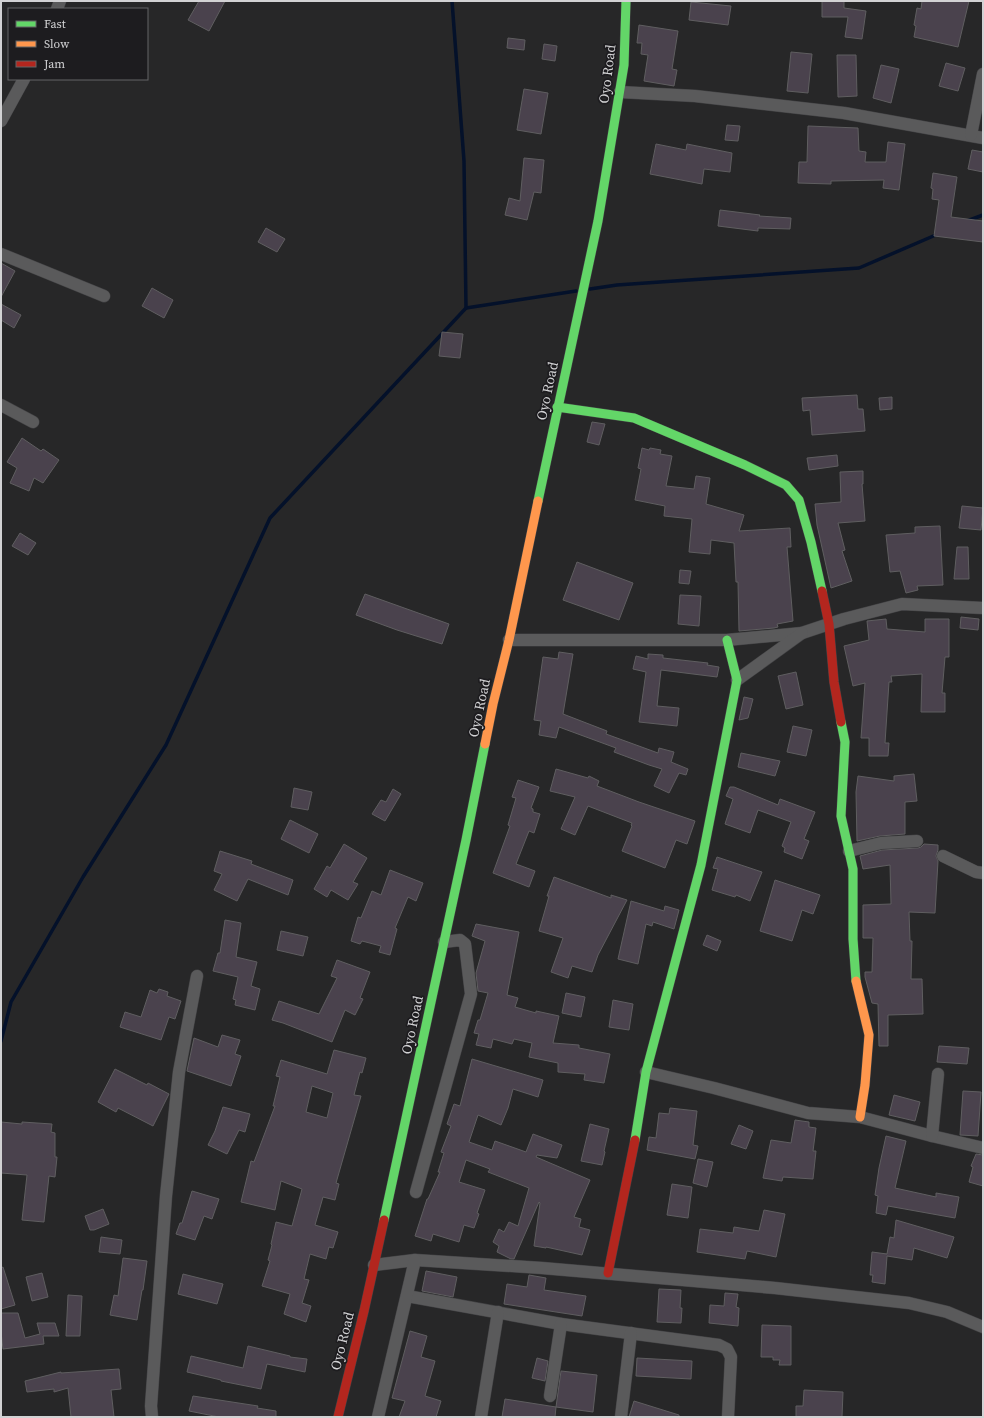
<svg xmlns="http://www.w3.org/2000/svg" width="984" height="1418" font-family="'Source Serif 4',serif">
<rect width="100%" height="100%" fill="#272728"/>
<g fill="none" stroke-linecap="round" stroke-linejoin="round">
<g stroke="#04112a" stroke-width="3.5">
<polyline points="967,221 983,215"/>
<polyline points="590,289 617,285 859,268 938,234"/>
<polyline points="466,308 576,291"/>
<polyline points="1,1041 11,1002 83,877 166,745 270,518 466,308 464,161 452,1"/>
</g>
</g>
<g fill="#4a424d" stroke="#5f5e60" fill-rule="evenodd">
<polygon points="199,1 225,1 209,31 188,20"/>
<polygon points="822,1 844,1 844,8 866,11 862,39 845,37 848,17 822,17"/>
<polygon points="922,1 969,1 958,47 914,37 916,26 914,25 917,8 921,9"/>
<polygon points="691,2 731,6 728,25 689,20"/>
<polygon points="639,25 678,31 672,69 677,70 674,86 644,81 648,55 641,54 642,43 637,43"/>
<polygon points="508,38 525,40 524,50 507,48"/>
<polygon points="544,44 557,46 555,61 542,59"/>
<polygon points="791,52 812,54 808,93 787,91"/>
<polygon points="837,55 856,55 857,96 838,97"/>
<polygon points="946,63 965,68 958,91 939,86"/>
<polygon points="881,65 899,69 891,103 873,98"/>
<polygon points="524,89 548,93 541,134 517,130"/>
<polygon points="727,125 740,126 738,141 725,140"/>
<polygon points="808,126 858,128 859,151 866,152 865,162 886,162 888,142 905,144 899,190 883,188 884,180 831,181 831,184 798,183 799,162 807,162"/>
<polygon points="656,144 686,150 687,144 732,153 730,172 704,169 702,184 650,174"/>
<polygon points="972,150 983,152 983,172 968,169"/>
<polygon points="524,158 544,160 541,193 534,192 527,220 505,215 509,198 520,201"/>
<polygon points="933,173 957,177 951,217 983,221 983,242 934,236 939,200 932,199 933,189 931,188"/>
<polygon points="720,210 760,215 759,216 791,218 790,229 758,228 758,231 718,226"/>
<polygon points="266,228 285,239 277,252 258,242"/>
<polygon points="1,263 15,271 1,297"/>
<polygon points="152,288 173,300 164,318 142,306"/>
<polygon points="1,304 21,315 14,328 1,320"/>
<polygon points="442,332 463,334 460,358 439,356"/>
<polygon points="857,395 858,409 863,409 865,431 812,435 810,410 803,411 802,398"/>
<polygon points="892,397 892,409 880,410 879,398"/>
<polygon points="592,422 605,424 599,445 587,442"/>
<polygon points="22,438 41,451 43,449 59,460 43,483 34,478 29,491 10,483 17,468 7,462"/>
<polygon points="642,448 649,450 650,448 661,450 660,454 672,456 666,486 694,489 696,476 710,478 706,504 744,515 739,531 790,528 791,547 787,547 793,621 777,624 778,627 774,628 739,631 738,582 736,582 734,543 711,540 710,554 689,552 692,519 664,516 665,506 635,500 641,469 638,468"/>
<polygon points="837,455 838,466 809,470 807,458"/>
<polygon points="863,471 863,484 862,484 865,521 838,523 845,550 842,551 852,581 831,588 817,525 815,504 841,502 840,472"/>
<polygon points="962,506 983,508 981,530 959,528"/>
<polygon points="940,526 943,585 917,586 918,590 906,593 900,571 890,572 886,535 915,533 915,527"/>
<polygon points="20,533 36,543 28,555 12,546"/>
<polygon points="957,547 968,547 969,579 954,579"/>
<polygon points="577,562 633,583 619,620 563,600"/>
<polygon points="680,570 691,571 689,584 679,583"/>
<polygon points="365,594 449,624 442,644 397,630 356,615"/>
<polygon points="680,595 701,596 699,626 678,624"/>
<polygon points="961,617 979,619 978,630 960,628"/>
<polygon points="886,619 887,629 925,632 925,619 949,619 949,657 945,657 942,693 945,693 945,712 921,712 922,674 891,676 892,682 889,682 885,743 889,743 888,756 869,756 869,738 861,738 865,683 853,686 844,646 869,640 867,621"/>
<polygon points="559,652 573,654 563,714 607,731 606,734 658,753 659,748 674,752 671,762 688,769 686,775 679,773 669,793 654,786 662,769 649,765 614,752 616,748 559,727 556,738 539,735 541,721 534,720 543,657 558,659"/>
<polygon points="648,654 663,655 663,658 708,663 707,665 719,667 717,677 661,670 657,706 679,708 677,726 639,722 646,672 633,669 636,656 648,659"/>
<polygon points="796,672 803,705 786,709 778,676"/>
<polygon points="744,697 753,699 748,718 739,720"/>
<polygon points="793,726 812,730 806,756 787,752"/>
<polygon points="741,753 780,761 775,776 738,767"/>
<polygon points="556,769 588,778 589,776 599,781 597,786 639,802 695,821 687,844 676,840 665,868 622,851 632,826 631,825 632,823 588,806 575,835 561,829 575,797 550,791"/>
<polygon points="914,774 917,801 905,802 905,834 880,836 857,841 856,792 858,776 894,781 894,776"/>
<polygon points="518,780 539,787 531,808 533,809 533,812 540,814 534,833 529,831 516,864 535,871 529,887 493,873 510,826 508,825 516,798 512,797"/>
<polygon points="730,787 734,787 778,805 780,799 815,812 804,839 809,841 802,859 784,852 785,848 782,846 791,822 758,810 750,833 725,824 733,799 726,796"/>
<polygon points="294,788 312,792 308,810 291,807"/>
<polygon points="393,789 401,794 385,821 372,814 381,800 386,802"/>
<polygon points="290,820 318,834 309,853 281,839"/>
<polygon points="344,844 367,858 353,882 358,884 348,900 331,890 327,897 314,889 327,866 330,868"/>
<polygon points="924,844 938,845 938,850 936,856 938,861 935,913 909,912 910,941 912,941 911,979 922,979 923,1014 888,1015 888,1046 879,1046 878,1004 872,1003 865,977 865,972 872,972 873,938 863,938 863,905 891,904 890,865 863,869 860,856 882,850 918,848 921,847"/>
<polygon points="220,851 252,861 251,864 293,880 288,895 248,879 237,901 214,890 222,874 214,871"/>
<polygon points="717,857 762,872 750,901 736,895 735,897 712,890 718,869 713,868"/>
<polygon points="390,870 423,883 416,901 408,897 395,928 397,929 390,955 379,952 381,946 362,941 360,944 351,941 358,917 361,918 372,891 381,895"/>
<polygon points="554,877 611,898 611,895 627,900 598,955 592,972 572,966 568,978 551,972 563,938 539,931 549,896 547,896"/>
<polygon points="775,880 820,895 813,914 802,910 792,941 760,931"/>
<polygon points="631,901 664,911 665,906 679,910 674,929 653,922 652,926 646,924 638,964 618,959"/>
<polygon points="225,920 241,923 236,957 257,962 251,986 260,989 255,1010 235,1005 236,1000 233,999 238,977 213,971 218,953 220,953"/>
<polygon points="476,924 519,932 507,995 518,998 515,1007 536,1013 536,1011 559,1016 553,1043 579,1045 579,1048 610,1054 604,1083 584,1080 585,1074 558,1072 558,1063 529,1057 532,1043 514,1039 512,1044 493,1039 491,1048 476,1045 479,1034 474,1033 478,1020 480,1020 488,993 478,991 476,973 485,941 472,936"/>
<polygon points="281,931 308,937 303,956 277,950"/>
<polygon points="707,935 721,941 717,951 703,945"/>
<polygon points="337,960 370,972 360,998 363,999 355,1015 345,1010 332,1042 283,1023 272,1020 279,1001 319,1014 337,978 331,976"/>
<polygon points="159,989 168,992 167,996 181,1001 175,1019 169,1017 161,1040 120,1027 125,1012 141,1017 150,990 157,993"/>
<polygon points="566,993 585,997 581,1017 562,1013"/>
<polygon points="613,1000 633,1004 629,1030 609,1027"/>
<polygon points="222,1035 240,1040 235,1054 241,1056 231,1086 187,1071 194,1038 218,1047"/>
<polygon points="939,1046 969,1048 967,1064 937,1062"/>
<path d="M334 1050 366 1058 362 1073 360 1072 354 1095 361 1096 336 1183 339 1184 335 1200 323 1197 315 1225 338 1232 333 1248 329 1247 326 1259 310 1254 304 1279 309 1280 302 1303 311 1306 306 1322 284 1314 290 1294 262 1286 270 1261 268 1260 272 1245 271 1244 276 1222 292 1226 302 1189 281 1181 275 1210 241 1202 251 1161 254 1162 275 1106H273L280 1077 276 1076 281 1060 327 1074ZM312 1086 333 1093 327 1118 306 1112Z"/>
<polygon points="472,1059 543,1080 538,1097 513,1089 508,1108 501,1125 478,1115 469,1142 492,1150 495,1141 526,1152 533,1134 562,1145 557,1158 537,1155 536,1157 590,1180 574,1217 581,1219 579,1227 590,1230 582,1255 546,1247 546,1248 534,1246 540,1203 539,1202 514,1259 511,1259 497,1252 499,1246 493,1242 499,1229 504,1232 509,1222 518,1226 529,1188 488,1172 490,1169 466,1160 459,1182 485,1190 477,1213 479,1214 474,1228 464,1225 459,1242 433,1234 431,1241 415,1236 427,1199 428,1199 440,1172 438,1172 444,1153 441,1152 451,1126 447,1124 454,1104 460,1106"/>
<polygon points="115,1069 147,1085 148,1083 169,1094 153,1126 118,1108 116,1112 98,1102"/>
<polygon points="963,1091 981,1092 978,1136 960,1135"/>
<polygon points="894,1095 920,1102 915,1121 889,1115"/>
<polygon points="223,1107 250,1114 245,1132 239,1130 227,1154 208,1145 215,1131"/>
<polygon points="670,1108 697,1111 693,1145 698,1146 695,1159 647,1150 649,1137 656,1138 659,1113 669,1114"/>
<polygon points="795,1120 809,1122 809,1127 816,1128 813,1151 816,1151 813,1179 783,1177 782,1181 763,1178 771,1140 791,1143"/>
<polygon points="1,1122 22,1124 22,1122 52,1124 51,1132 55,1133 55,1157 57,1157 55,1177 49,1176 44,1222 22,1220 27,1175 1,1173"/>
<polygon points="590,1124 609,1129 604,1151 605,1152 602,1165 581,1161"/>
<polygon points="739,1125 753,1131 746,1149 731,1144"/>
<polygon points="886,1136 906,1141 895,1188 936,1197 936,1193 959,1197 955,1218 888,1206 886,1215 876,1213 878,1196 875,1195 879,1168"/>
<polygon points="976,1154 983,1155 983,1186 969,1182 973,1167 971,1166"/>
<polygon points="698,1159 713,1162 707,1187 693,1183"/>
<polygon points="672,1184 692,1187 688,1218 667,1215"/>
<polygon points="192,1191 219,1199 212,1219 204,1216 195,1240 176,1234 180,1223 182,1223"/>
<polygon points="103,1209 109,1224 94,1230 90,1230 85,1216"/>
<polygon points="764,1210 785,1214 776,1257 747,1251 745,1259 697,1252 700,1229 733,1233 734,1227 759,1231"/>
<polygon points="896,1220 954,1237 947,1258 914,1248 912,1260 887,1256 885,1284 872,1282 873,1275 870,1275 872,1252 887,1254 890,1237 894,1238"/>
<polygon points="101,1237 122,1240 120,1254 99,1252"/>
<polygon points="123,1258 147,1261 143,1290 142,1290 137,1320 110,1315 114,1295 118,1296"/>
<polygon points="3,1267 15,1305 1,1309 1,1268"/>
<polygon points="426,1271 457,1277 453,1297 422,1291"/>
<polygon points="42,1273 48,1297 32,1301 26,1277"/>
<polygon points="183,1274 223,1284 217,1304 178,1294"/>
<polygon points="529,1275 546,1278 544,1290 586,1296 582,1316 504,1304 507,1284 527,1287"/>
<polygon points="659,1289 681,1290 680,1308 682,1308 681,1323 657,1322"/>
<polygon points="725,1293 738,1294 736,1307 739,1308 738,1326 709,1323 710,1305 724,1306"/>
<polygon points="68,1295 82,1296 80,1336 66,1336"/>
<polygon points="1,1313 18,1313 25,1338 40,1334 37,1323 55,1323 59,1336 43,1336 44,1344 3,1349 1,1332"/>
<polygon points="762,1325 791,1326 791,1365 779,1365 780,1360 773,1360 773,1357 761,1357"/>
<polygon points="410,1331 427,1336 421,1357 435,1361 425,1396 441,1401 436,1417 399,1417 405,1401 392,1398"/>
<polygon points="248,1346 290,1356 290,1357 307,1359 305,1372 267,1364 261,1389 221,1381 221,1380 187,1372 191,1356 243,1368"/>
<polygon points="537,1358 548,1361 545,1381 532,1378"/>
<polygon points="637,1358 692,1361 691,1379 636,1376"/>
<polygon points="119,1369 121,1389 111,1390 114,1417 71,1417 68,1388 54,1392 54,1389 27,1392 25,1381 61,1372 61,1373"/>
<polygon points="561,1371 597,1375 593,1412 556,1407"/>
<polygon points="804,1390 843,1392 842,1417 796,1417 796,1406 803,1406"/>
<polygon points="193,1396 258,1406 257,1408 276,1411 276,1417 219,1417 189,1411"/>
<polygon points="505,1399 556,1407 555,1417 502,1417"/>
<polygon points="634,1401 679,1415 679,1417 629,1417"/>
</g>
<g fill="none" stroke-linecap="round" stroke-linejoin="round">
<g stroke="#424244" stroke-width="13">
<g id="street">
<polyline points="57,9 60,1"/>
<polyline points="620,92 695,96 844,113 983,138"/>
<polyline points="1,121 24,79"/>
<polyline points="971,135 983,74"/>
<polyline points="1,254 104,296"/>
<polyline points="1,405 33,422"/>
<polyline points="509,640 727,640 802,633 844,619 902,604 983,608"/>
<polyline points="737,680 802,633"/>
<polyline points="849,851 881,843 917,841"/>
<polyline points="943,856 976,872 983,873"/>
<polyline points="646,1072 714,1088 808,1113 860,1117 932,1136 983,1148"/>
<polyline points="932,1136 938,1074"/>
<polyline points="416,1192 471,994 465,944 460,940 444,942"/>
<polyline points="374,1265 415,1260 542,1268 775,1288 909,1303 947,1312 983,1327"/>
<polyline points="407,1296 561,1324 719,1345 727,1349 731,1357 728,1417"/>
<polyline points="550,1396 561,1324"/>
<polyline points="152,1417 151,1406 166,1196 179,1072 197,976"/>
<polyline points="378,1417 415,1260"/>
<polyline points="481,1417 498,1312"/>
<polyline points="621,1417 631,1333"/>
</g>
</g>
<g stroke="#424244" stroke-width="10">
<g id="fast">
<polyline points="557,407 634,418 745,465 786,485 799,500 811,542 822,591"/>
<polyline points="538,501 598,221 624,65 626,1"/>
<polyline points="841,722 845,742 841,816 853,869 853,939 856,981"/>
<polyline points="635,1140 646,1072 701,865 737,680 727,640"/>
<polyline points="384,1220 466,840 485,744"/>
</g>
</g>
<g stroke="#424244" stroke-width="10">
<g id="slow">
<polyline points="485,744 493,704 509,640 538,501"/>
<polyline points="856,981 869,1035 865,1085 860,1117"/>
</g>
</g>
<g stroke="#424244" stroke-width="10">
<g id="jam">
<polyline points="822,591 829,624 834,682 841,722"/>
<polyline points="608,1273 635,1140"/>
<polyline points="338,1417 364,1311 384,1220"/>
</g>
</g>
<use href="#street" stroke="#5a5a5b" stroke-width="12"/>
<use href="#fast" stroke="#63d668" stroke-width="9"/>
<use href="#slow" stroke="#ff974d" stroke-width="9"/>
<use href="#jam" stroke="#b3261e" stroke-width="9"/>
</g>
<g text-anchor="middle" stroke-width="3.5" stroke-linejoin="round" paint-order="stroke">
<g font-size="14" fill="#d2d2d4" stroke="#1d1c1f">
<text transform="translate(607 74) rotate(-83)" y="5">Oyo Road</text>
<text transform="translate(547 391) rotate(-78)" y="5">Oyo Road</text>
<text transform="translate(479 708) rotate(-78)" y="5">Oyo Road</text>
<text transform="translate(412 1025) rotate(-78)" y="5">Oyo Road</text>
<text transform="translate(342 1341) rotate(-76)" y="5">Oyo Road</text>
</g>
</g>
<rect width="984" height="1418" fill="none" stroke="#d2d2d4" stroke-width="4"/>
<rect x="8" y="8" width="140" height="72" fill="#1d1c1f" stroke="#656567"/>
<rect x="16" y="21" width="20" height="6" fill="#63d668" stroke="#656567"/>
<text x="44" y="28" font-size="12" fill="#d2d2d4">Fast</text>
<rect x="16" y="41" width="20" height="6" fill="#ff974d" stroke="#656567"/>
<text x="44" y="48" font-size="12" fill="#d2d2d4">Slow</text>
<rect x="16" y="61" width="20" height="6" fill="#b3261e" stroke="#656567"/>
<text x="44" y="68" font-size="12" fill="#d2d2d4">Jam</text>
</svg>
